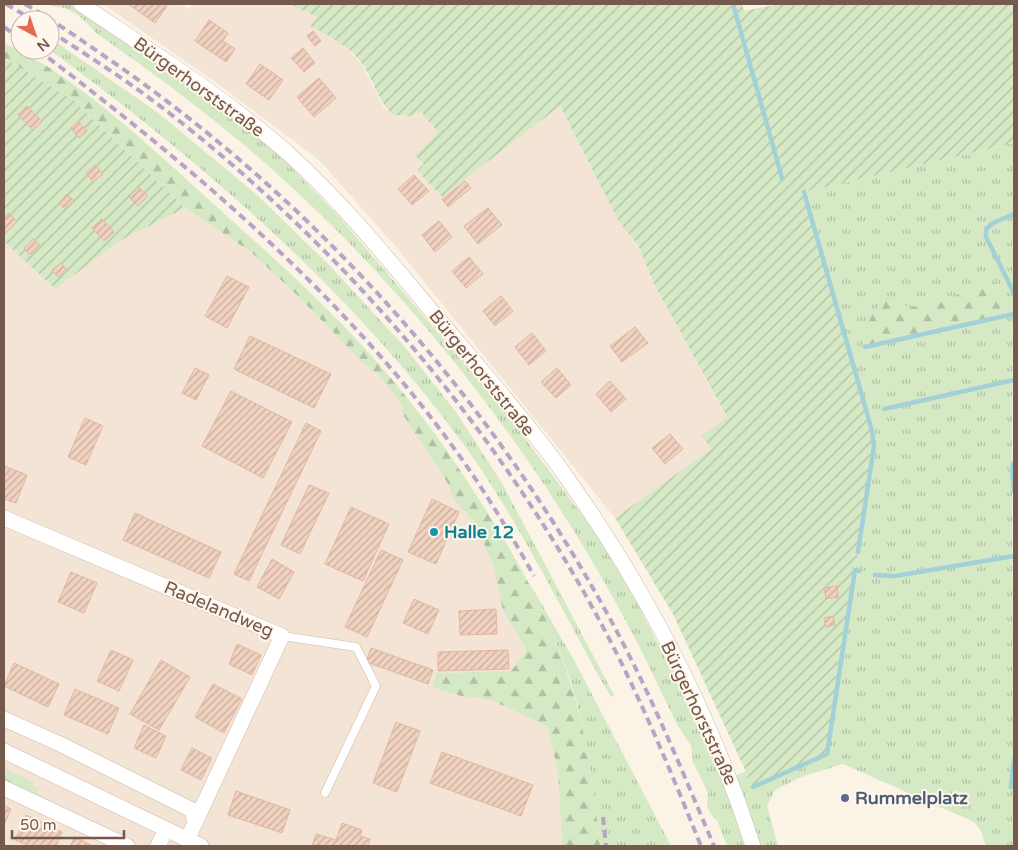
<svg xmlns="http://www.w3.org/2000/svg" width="1018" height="850" font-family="'Varela Round',sans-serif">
<defs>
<pattern id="grass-tufts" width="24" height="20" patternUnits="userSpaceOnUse" patternTransform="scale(1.25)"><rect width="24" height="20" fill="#d5e9c5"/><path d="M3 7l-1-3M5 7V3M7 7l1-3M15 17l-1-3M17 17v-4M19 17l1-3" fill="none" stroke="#b1c0a2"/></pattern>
<pattern id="forest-firs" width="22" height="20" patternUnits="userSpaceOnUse" patternTransform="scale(1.25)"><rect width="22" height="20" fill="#d5e9c5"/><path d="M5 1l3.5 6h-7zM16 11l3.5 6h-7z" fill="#b1c0a2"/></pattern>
<pattern id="garden-furrows" width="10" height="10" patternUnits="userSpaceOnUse" patternTransform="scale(1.25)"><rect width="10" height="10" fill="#d5e9c5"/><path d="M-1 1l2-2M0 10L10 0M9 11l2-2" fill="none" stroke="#b1c0a2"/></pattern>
<pattern id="building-hatch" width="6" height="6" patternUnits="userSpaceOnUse" patternTransform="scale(1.25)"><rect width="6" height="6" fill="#f1d1bf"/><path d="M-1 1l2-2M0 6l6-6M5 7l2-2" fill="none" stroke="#c8ad9d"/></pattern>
</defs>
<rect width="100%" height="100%" fill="#fcf3e7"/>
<g fill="#f3e4d5">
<polygon points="103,4 180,4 188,9 194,4 290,4 317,17 311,26 343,43 362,65 383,106 393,115 410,116 421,112 439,133 424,164 417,170 442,197 560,106 619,222 638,245 654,284 727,418 711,449 615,518 397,248 318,159 214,81"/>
<polygon points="185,208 251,252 296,294 361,361 379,376 403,406 402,413 447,482 453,498 475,523 493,565 503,610 527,651 511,671 437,673 461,696 489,700 547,726 558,771 562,846 4,846 4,241 55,289 123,239"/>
</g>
<g fill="url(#grass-tufts)">
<path d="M47 4H70L158 63 248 128 287 163 340 218 504 410 597 535 637 603 673 673 729 797 746 846H727L717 820 712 816 707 805 708 793 693 762 691 746 678 726C662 695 648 662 631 631 534 446 393 268 232 135 188 99 142 65 96 33 88 24 78 13 67 9 60 6 54 8 47 4Z"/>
<path d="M50 38 157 112 256 194 331 267 404 346 456 412 502 483 614 695 611 697 601 680C557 601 517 518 464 445 351 290 203 163 50 50Z"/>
<polygon points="1014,143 1012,467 1014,846 986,846 980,829 974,822 843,764 801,777 775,790 767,806 778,846 761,846 735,776 746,771 754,787 827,754 874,446 872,431 804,192"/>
<path d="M527 579 574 660 671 846H600C594 793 588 740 573 689 562 651 544 615 527 579Z"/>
<polygon points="4,768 33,782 32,785 39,789 37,793 44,797 42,800 4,782"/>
</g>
<g fill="url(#forest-firs)">
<path d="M4 43C19 51 35 59 50 68 110 108 164 159 218 208 284 267 353 329 408 399 438 436 464 475 489 515 523 569 554 626 572 688 588 739 594 793 600 846H562L558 771 547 726 490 700 461 696 432 687 437 673 511 671 527 651 503 610 493 565 475 523 453 498 447 482 402 413 403 406 379 376 361 361 296 294 251 252 185 208 73 100 4 58Z"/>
<path d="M985 275C998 282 1002 295 1006 309L1002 318 865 347C864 343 863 339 863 335 864 327 878 303 886 301 893 299 898 305 905 306 918 308 935 304 947 300 963 295 974 277 985 275Z"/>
</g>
<g fill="url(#garden-furrows)">
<path d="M290 4H742L744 11 779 4H1014V143L804 192 872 431 874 446 827 754 753 787 673 614 615 518 711 449 702 436 727 417 654 284 638 245 619 222 560 106 442 197 417 170 424 164 415 155 438 132 421 112 410 116 393 115C378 101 374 82 363 65 350 46 330 36 310 26L317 17Z"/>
<polygon points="4,58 73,100 185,208 123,239 55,289 4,241"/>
</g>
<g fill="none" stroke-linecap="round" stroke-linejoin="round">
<g stroke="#a2d1d7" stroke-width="4.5">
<polyline points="733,4 782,178"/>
<polyline points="804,192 872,431 874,446 858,552"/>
<polyline points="1014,214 993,223 986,229 986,237 1014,293"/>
<polyline points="865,347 1014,314"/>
<polyline points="884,409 1014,380"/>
<polyline points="1014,462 1012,467 1014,491"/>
<polyline points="875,575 895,576 1014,556"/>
<polyline points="753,787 827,754 855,570 859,571"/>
<polyline points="1011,787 1014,760"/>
</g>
</g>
<g fill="url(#building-hatch)" stroke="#e3b7a0">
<polygon points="128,4 163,4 167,6 155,23"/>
<polygon points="209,20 228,33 223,41 235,49 226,62 195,41"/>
<polygon points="313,31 321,41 315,46 307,36"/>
<polygon points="303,48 315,63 304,72 291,58"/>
<polygon points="260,64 283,80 269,100 246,84"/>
<polygon points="319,78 336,98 314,117 297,97"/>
<polygon points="27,106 42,121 33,130 18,115"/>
<polygon points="78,121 87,131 79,138 71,128"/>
<polygon points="95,165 103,174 93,182 86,173"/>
<polygon points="414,175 429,191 412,205 398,189"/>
<polygon points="465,181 471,188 448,207 442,199"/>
<polygon points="138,187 148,196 138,206 129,197"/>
<polygon points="67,194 74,201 65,209 59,203"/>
<polygon points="488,208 502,225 478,244 464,226"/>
<polygon points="9,213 17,222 5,234 4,218"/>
<polygon points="102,219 114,232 104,241 92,228"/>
<polygon points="439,221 452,237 435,252 422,235"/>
<polygon points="33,239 40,245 30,255 24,248"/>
<polygon points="469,257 483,274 466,288 452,271"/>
<polygon points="61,263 66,269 58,277 52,270"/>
<polygon points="227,276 249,287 227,328 205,316"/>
<polygon points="501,296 513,311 495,326 483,311"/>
<polygon points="635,327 648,343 622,362 610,346"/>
<polygon points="532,333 546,351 529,365 515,347"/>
<polygon points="250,336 331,374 314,408 234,369"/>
<polygon points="195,368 209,375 196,400 182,393"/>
<polygon points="557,368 571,385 556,398 541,382"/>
<polygon points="610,381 626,399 611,412 596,394"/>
<polygon points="231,391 292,422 263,478 202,446"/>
<polygon points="85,418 103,426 86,465 68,457"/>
<polygon points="306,423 321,431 249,581 234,574"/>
<polygon points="670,434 683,449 665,464 652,448"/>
<polygon points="4,466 27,475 16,503 4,499"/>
<polygon points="309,485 329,493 300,554 281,545"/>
<polygon points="432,499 459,512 436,564 408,552"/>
<polygon points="351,507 389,524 363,581 325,564"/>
<polygon points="135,513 221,552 209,578 123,540"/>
<polygon points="381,550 403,560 367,637 345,627"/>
<polygon points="272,559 294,572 279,599 257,587"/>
<polygon points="71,572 97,583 84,613 58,602"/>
<polygon points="837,586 838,597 826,599 824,588"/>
<polygon points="414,599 439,610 428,634 403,623"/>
<polygon points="496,609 497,634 460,635 459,611"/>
<polygon points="833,616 835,625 826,627 824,618"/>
<polygon points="237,644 261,655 252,675 229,664"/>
<polygon points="371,648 433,670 428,684 366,662"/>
<polygon points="111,650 133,660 119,691 97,681"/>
<polygon points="508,650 509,669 438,671 438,652"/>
<polygon points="161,660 190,677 159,730 130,714"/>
<polygon points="14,663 59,684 48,707 4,686"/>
<polygon points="213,684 242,699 224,733 195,717"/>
<polygon points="75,689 119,708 108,734 64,715"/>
<polygon points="396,722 420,731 397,792 373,783"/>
<polygon points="144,725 166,736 156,758 134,748"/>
<polygon points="192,748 212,758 201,780 181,770"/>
<polygon points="442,752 533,785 521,816 430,783"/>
<polygon points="236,791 290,810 282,833 228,815"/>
<polygon points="4,805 11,809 4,825"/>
<polygon points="26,815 62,832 56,846 30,846 15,840"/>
<polygon points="342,823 362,830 360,836 370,839 368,846 312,846 316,834 336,840"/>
<polygon points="75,837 93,846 70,846"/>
</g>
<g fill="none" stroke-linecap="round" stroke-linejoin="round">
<g stroke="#cebaad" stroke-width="9">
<polyline id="service" points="282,636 356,647 376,686 325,793"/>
</g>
<g stroke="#cebaad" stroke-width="16">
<g id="minor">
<path d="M81 4C152 52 226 98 291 156 348 208 396 269 446 328 487 377 530 426 567 478 647 591 711 715 753 846"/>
<polyline points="4,518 282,636 187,840"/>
<polyline points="4,719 60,744 192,810 195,823"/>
<polyline points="4,751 201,846"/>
<polyline points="4,788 127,846"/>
<polyline points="158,846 166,829"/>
</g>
</g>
<use href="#service" stroke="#fff" stroke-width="8"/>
<use href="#minor" stroke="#fff" stroke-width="15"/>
<g stroke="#b5a5c6" stroke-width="4" stroke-dasharray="8 5" stroke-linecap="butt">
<polyline points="6,4 33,20"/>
<path d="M25 4C56 22 84 42 113 62 322 207 495 404 615 628 653 699 683 773 714 846"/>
<polyline points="4,27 20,38"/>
<path d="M50 31C88 56 128 81 164 109 352 254 514 448 620 660 650 721 676 784 701 846"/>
<path d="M38 50C191 166 343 294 456 451 485 491 510 533 534 576"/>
<polyline points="603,817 606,846"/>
</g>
</g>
<circle fill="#0f9aa8" stroke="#fff7ed" stroke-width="2" cx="434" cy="532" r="5"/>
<circle fill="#5c6f8a" stroke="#fff7ed" stroke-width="2" cx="845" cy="798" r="5"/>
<g text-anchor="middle" stroke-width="4" stroke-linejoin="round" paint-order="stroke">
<g font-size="18" fill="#75594c" stroke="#fff7ed">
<text transform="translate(199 87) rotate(36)" y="6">Bürgerhorststraße</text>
<text transform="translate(482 373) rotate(51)" y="6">Bürgerhorststraße</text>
<text transform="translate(219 609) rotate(23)" y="6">Radelandweg</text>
<text transform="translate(699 713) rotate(65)" y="6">Bürgerhorststraße</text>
</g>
<g font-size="18" font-weight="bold" fill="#0d838f" stroke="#fff7ed" text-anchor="start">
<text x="444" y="538">Halle 12</text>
</g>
<g font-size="18" font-weight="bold" fill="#4e5e75" stroke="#fff7ed" text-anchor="start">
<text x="855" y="804">Rummelplatz</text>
</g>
</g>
<rect width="1018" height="850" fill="none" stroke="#75594c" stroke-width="10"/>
<g transform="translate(35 35) rotate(140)"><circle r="24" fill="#fff7ed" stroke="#c8b8ad"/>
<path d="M0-4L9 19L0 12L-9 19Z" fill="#e26a4f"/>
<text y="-8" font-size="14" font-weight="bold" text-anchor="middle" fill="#75594c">N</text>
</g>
<path d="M12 830v8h112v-8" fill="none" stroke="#75594c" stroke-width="2.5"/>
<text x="20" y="830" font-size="15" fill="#75594c" stroke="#fff7ed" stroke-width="4" paint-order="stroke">50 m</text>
</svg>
